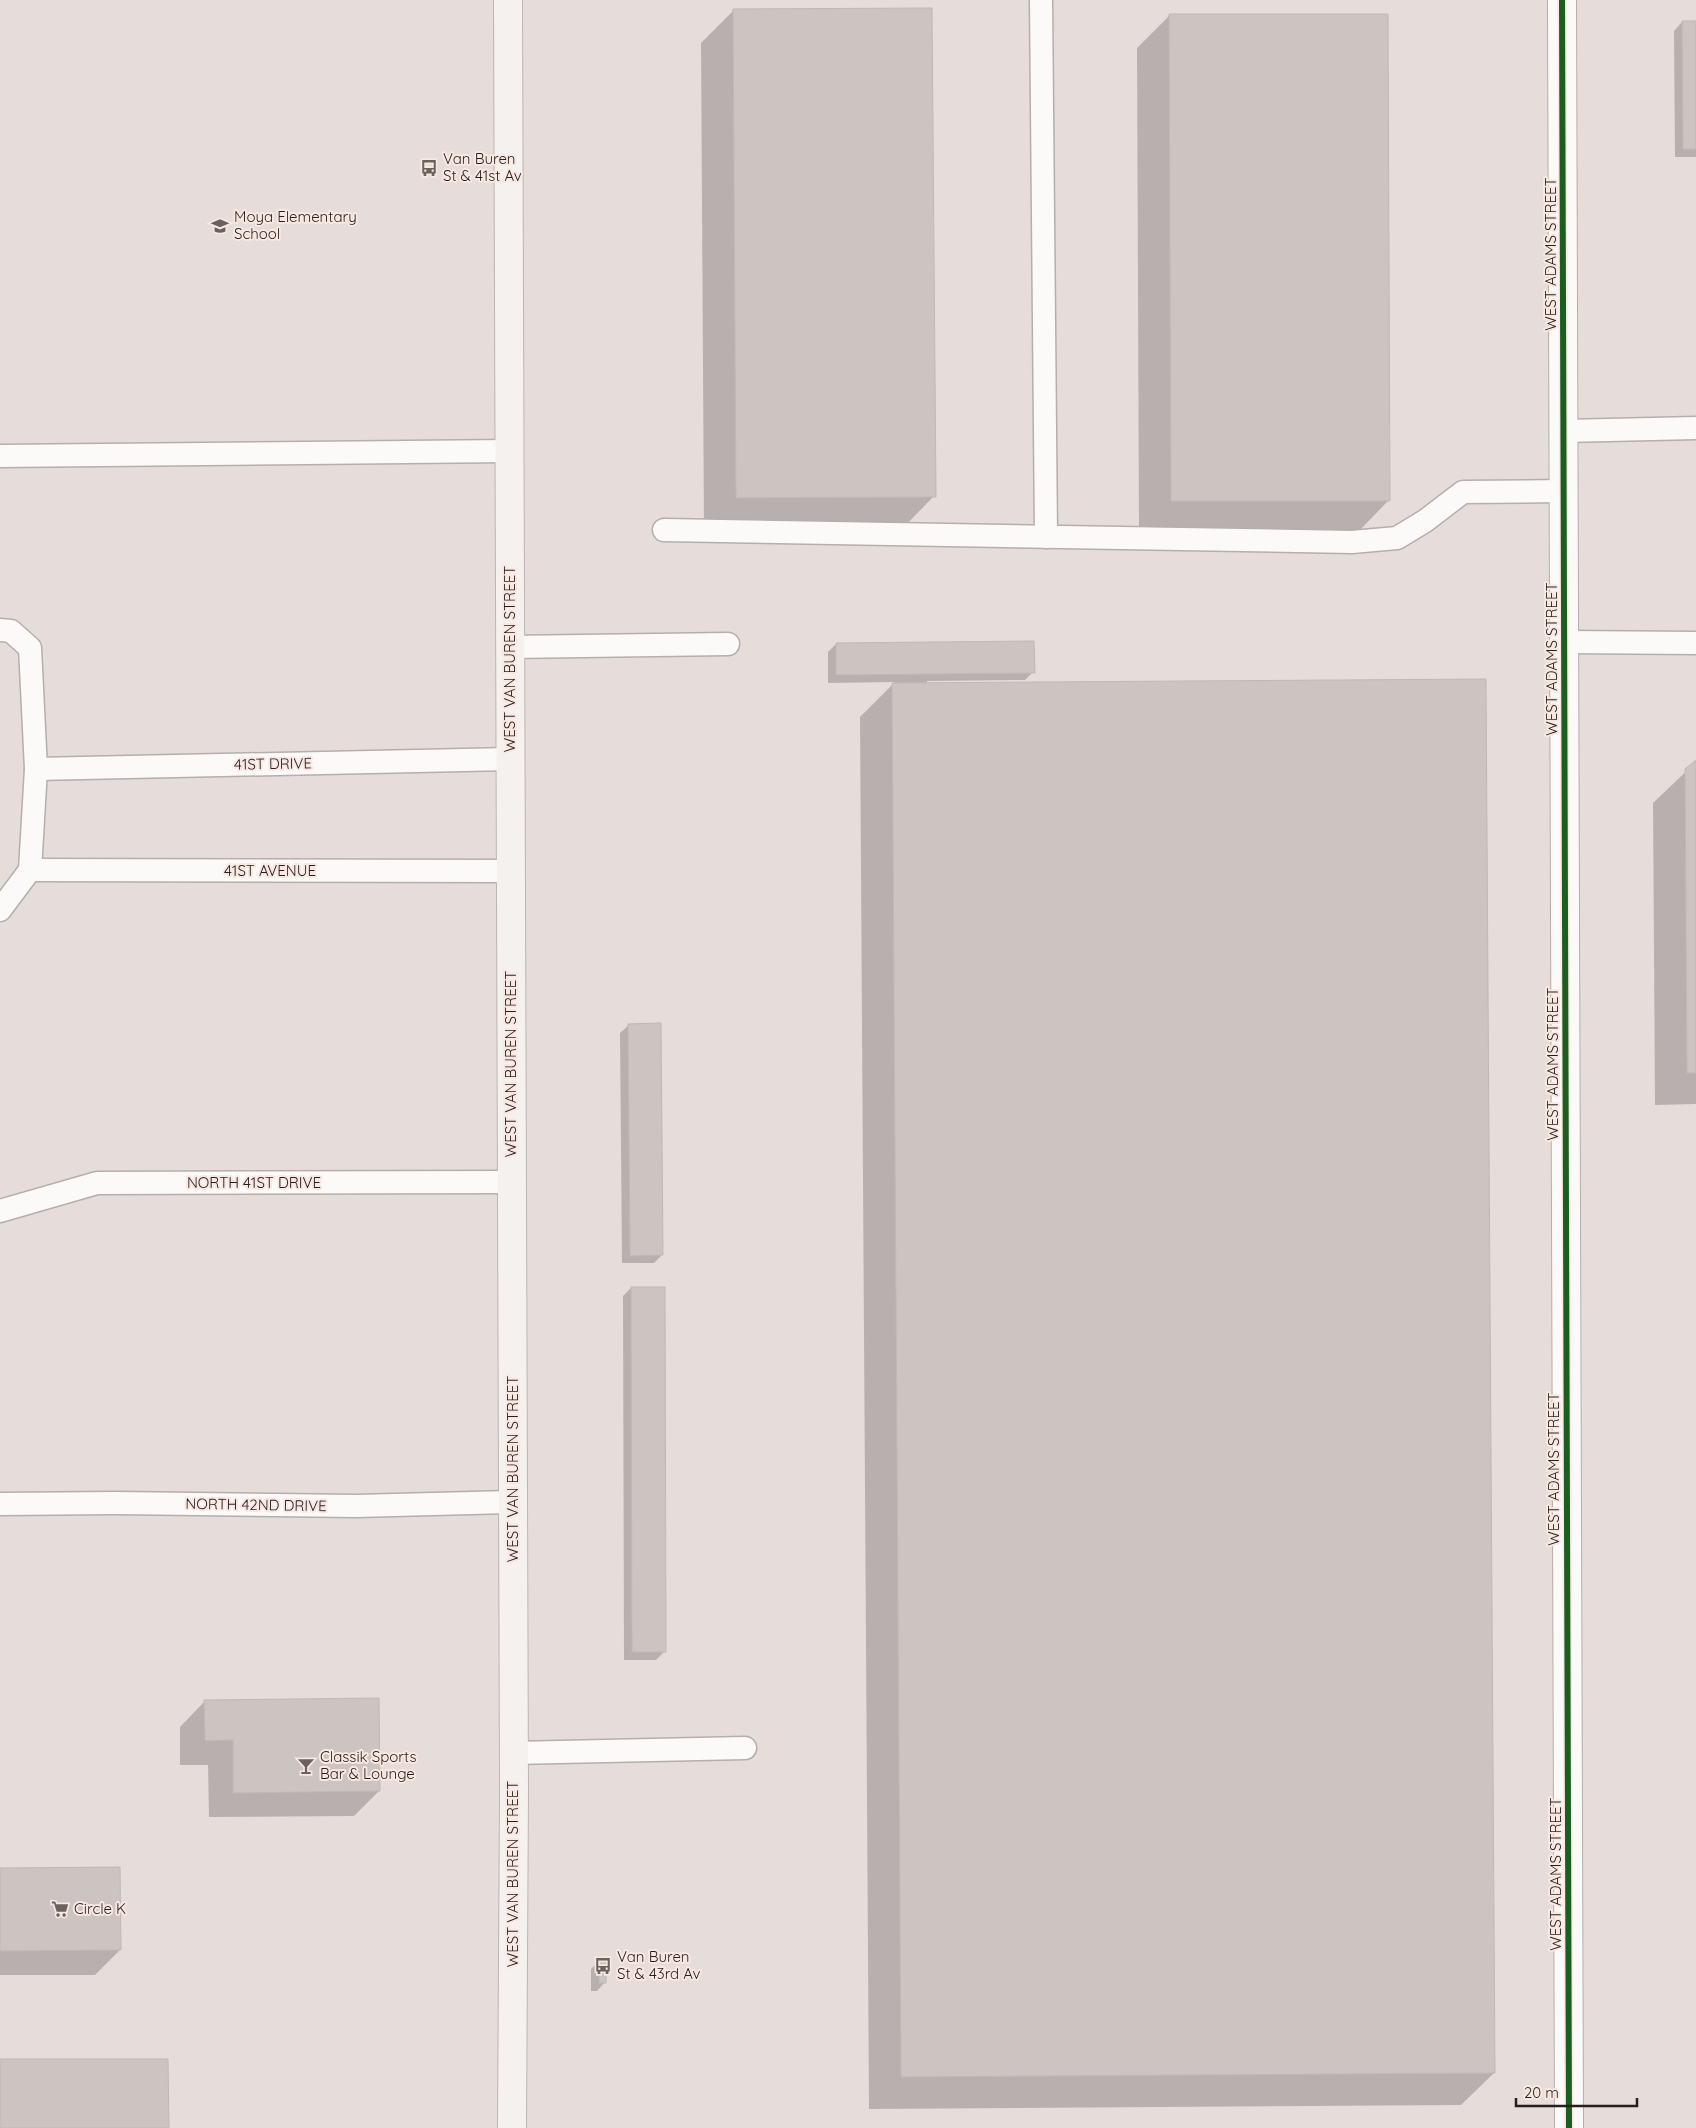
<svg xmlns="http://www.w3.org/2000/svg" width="1696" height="2128" font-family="Quicksand,sans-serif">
<rect width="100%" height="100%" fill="#e6ddda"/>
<g fill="#0003">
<polygon points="733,11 934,496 902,529 704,530 701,43"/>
<polygon points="1169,16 1389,500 1357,533 1139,533 1137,48"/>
<polygon points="1682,22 1696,22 1696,157 1675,157 1674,31"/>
<polygon points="836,644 1033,672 1025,680 927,681 927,684 1494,2073 1461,2105 869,2109 860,717 895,682 828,683 828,652"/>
<polygon points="1696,762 1696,1104 1655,1105 1653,803"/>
<polygon points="629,1025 662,1255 654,1263 622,1263 620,1033"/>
<polygon points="631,1288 664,1652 656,1660 624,1660 623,1296"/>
<polygon points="204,1702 379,1791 354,1816 209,1817 208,1765 180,1765 180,1727"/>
<polygon points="0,1869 120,1950 95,1975 0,1975"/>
<polygon points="599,1961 605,1982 597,1991 591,1991 591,1969"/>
</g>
<g fill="#cbc4c1" stroke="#c0b8b6">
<polygon points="932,8 936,497 736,498 733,9"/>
<polygon points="1169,14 1388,14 1390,501 1171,501"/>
<polygon points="1682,21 1696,21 1696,149 1683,149"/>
<polygon points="1034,641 1035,673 836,675 836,643"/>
<polygon points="1486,679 1495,2073 901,2077 892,683"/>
<polygon points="1696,760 1696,1073 1687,1073 1685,769"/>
<polygon points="661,1023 663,1255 630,1256 628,1024"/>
<polygon points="631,1287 665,1287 666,1652 632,1652"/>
<polygon points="379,1698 380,1791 233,1793 233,1740 205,1741 204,1700"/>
<polygon points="120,1867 121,1950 0,1951 0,1868"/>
<rect x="599" y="1959" width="7" height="24"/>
<polygon points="0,2059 168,2059 169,2128 0,2128"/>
</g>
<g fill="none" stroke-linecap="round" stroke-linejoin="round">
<g stroke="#b5aeab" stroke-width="25">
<g id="service">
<polyline points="1041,0 1046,537"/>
<polyline points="1564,431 1696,428"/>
<polyline points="0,456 509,451"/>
<polyline points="664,530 1352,542 1397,538 1425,521 1463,492 1564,491"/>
<polyline points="0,630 11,631 30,648 36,769 30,870 0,910"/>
<polyline points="1565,642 1696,643"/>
<polyline points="510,647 728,644"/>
<polyline points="36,769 510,759"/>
<polyline points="30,870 511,871"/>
<polyline points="0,1211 97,1183 511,1182"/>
<polyline points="0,1504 116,1503 356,1506 513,1502"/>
<polyline points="513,1753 745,1748"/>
</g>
</g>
<g stroke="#b5aeab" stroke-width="30">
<polyline id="minor" points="1562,0 1569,2128"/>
</g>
<g stroke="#beb4b1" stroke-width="30">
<polyline id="primary" points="508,0 514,1791 512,2128"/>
</g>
<use href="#service" stroke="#fbfaf9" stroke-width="22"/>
<use href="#minor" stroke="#fbfaf9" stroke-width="28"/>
<use href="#primary" stroke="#f5f1ee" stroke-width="28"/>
<g stroke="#f9e7e1" stroke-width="9">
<polyline id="cycleway" points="1562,0 1569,2128"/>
</g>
<use href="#cycleway" stroke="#1b5e20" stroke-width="6"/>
</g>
<defs>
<g id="bus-bare" transform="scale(1.35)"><path d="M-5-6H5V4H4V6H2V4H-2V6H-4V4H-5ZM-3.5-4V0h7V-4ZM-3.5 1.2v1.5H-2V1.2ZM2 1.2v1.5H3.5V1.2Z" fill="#69625f" stroke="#f9e7e1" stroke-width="2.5" paint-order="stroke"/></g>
<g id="school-bare" transform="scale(1.35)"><path d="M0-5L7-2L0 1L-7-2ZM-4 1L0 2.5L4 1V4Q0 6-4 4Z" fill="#69625f" stroke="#f9e7e1" stroke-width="2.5" paint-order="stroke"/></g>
<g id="bar-bare" transform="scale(1.35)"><path d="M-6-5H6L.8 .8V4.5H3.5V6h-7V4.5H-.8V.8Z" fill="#69625f" stroke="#f9e7e1" stroke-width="2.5" paint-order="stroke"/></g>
<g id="supermarket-bare" transform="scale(1.35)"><path d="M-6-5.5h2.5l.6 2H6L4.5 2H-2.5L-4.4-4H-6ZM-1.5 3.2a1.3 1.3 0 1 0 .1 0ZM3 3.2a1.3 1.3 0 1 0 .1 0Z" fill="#69625f" stroke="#f9e7e1" stroke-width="2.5" paint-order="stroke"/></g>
</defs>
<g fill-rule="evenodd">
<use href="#bus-bare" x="429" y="168"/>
<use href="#school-bare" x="220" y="226"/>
<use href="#bar-bare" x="306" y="1766"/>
<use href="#supermarket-bare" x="60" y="1909"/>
<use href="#bus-bare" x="603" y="1966"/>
</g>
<g text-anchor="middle" stroke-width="4" stroke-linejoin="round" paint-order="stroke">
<g font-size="15" fill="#261f1d" stroke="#f9e7e1" text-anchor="start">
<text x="443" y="164">Van Buren<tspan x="443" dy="17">St &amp; 41st Av</tspan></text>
<text x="234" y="222">Moya Elementary<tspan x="234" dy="17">School</tspan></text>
<text x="320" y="1762">Classik Sports<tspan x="320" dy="17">Bar &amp; Lounge</tspan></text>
<text x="74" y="1914">Circle K</text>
<text x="617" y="1962">Van Buren<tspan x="617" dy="17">St &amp; 43rd Av</tspan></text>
</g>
<g font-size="15" fill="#261f1d" stroke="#f9e7e1">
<text transform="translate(1551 254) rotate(-90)" y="5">WEST ADAMS STREET</text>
<text transform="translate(510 659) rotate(-90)" y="5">WEST VAN BUREN STREET</text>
<text transform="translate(1552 659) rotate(-90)" y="5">WEST ADAMS STREET</text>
<text transform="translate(273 764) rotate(-1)" y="5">41ST DRIVE</text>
<text x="270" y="876">41ST AVENUE</text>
<text transform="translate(511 1064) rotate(-90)" y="5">WEST VAN BUREN STREET</text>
<text transform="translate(1553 1064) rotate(-90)" y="5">WEST ADAMS STREET</text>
<text x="254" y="1188">NORTH 41ST DRIVE</text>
<text transform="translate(513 1469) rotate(-90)" y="5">WEST VAN BUREN STREET</text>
<text transform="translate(1554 1469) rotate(-90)" y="5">WEST ADAMS STREET</text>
<text transform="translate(256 1505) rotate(1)" y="5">NORTH 42ND DRIVE</text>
<text transform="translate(513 1874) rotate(-90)" y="5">WEST VAN BUREN STREET</text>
<text transform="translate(1556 1874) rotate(-90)" y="5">WEST ADAMS STREET</text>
</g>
</g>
<path d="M1516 2098v8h121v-8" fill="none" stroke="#261f1d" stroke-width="2.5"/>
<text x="1524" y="2098" font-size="15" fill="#261f1d" stroke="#f9e7e1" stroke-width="4" paint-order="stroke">20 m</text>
</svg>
